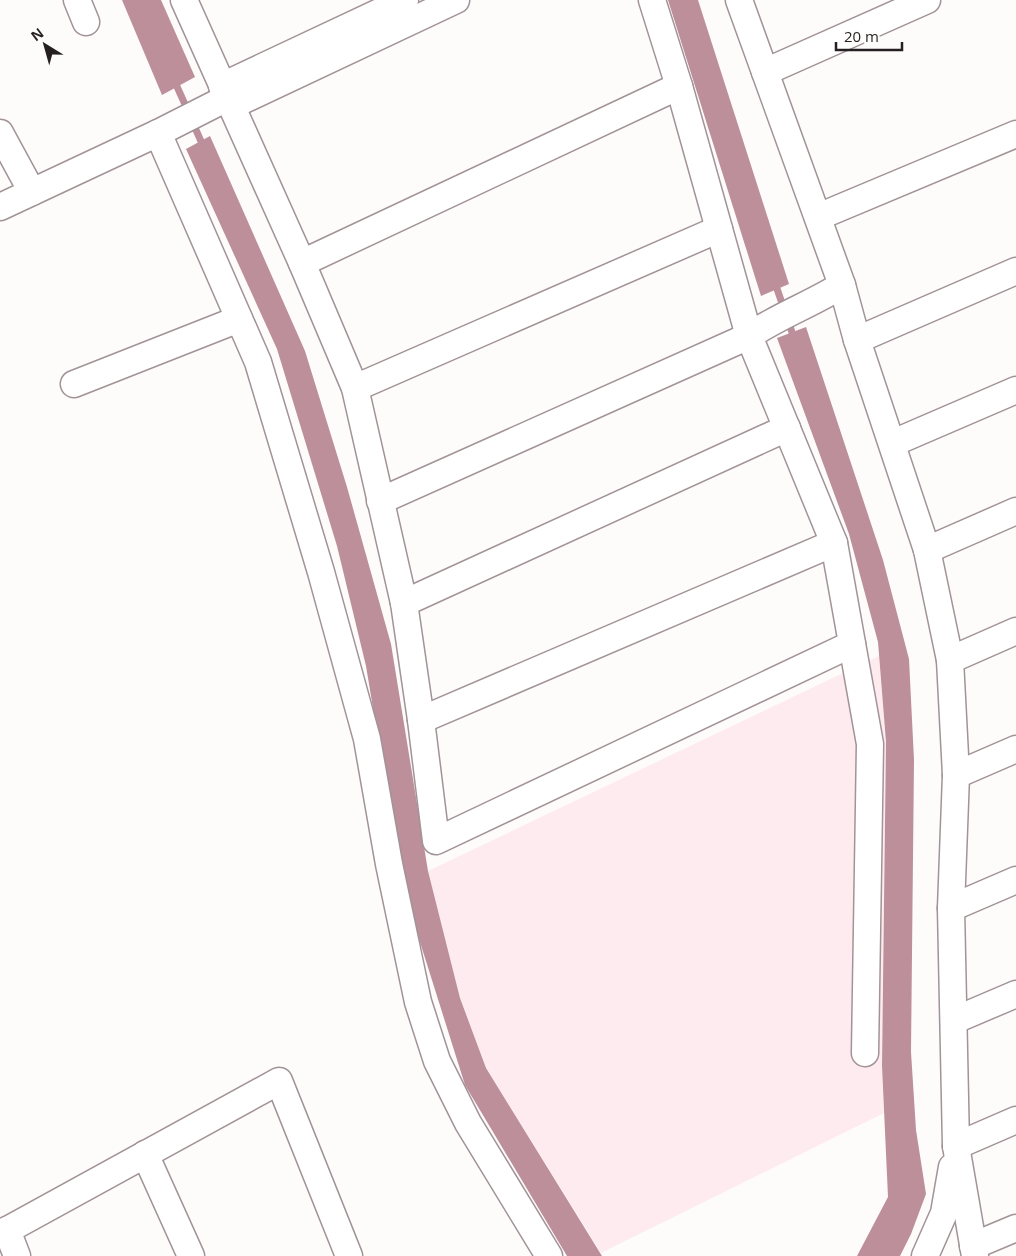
<svg xmlns="http://www.w3.org/2000/svg" width="1016" height="1256" font-family="'Open Sans',sans-serif">
<rect width="100%" height="100%" fill="#fefbfb"/>
<polygon fill="#feebf0" points="879,656 886,742 882,1066 884,1113 601,1253 486,1068 460,997 428,871"/>
<g fill="#bc8f9b">
<polygon points="122,0 161,0 195,77 162,95"/>
<polygon points="668,0 698,0 789,284 761,296"/>
<polygon points="210,136 305,351 347,487 391,644 428,871 460,998 486,1068 602,1256 567,1256 465,1085 403,888 366,666 337,546 277,349 186,149"/>
<polygon points="806,327 883,560 909,659 914,760 911,1052 916,1130 926,1194 911,1234 900,1256 857,1256 888,1197 882,1066 886,742 878,642 849,534 777,338"/>
</g>
<g fill="none" stroke-linecap="round" stroke-linejoin="round">
<g stroke="#bc8f9b" stroke-width="7">
<polyline points="174,80 188,111"/>
<polyline points="192,121 204,148"/>
<polyline points="774,280 795,341"/>
</g>
<g stroke="#a19397" stroke-width="29">
<g id="street">
<polyline points="77,0 86,22"/>
<polyline points="184,0 302,263 355,388 404,603 421,720 436,841 852,644"/>
<polyline points="652,0 679,86 749,336 834,543 870,744 865,1053"/>
<polyline points="739,0 842,285"/>
<polyline points="765,72 927,0"/>
<polyline points="222,86 405,0"/>
<polyline points="231,106 456,0"/>
<polyline points="0,133 32,192"/>
<polyline points="158,133 258,362 321,572 367,739 389,864 418,1002 437,1061 468,1123 549,1256"/>
<polyline points="0,207 158,133 227,98"/>
<polyline points="818,217 1016,134"/>
<polyline points="302,263 679,86"/>
<polyline points="857,340 1016,271"/>
<polyline points="74,384 239,319"/>
<polyline points="355,388 719,229"/>
<polyline points="893,443 1016,390"/>
<path d="M380 501 749 336C778 316 812 304 842 285L857 340 927 550 950 660 956 775 951 908 956 1146 975 1256"/>
<polyline points="927,550 1016,511"/>
<polyline points="404,603 787,428"/>
<polyline points="950,660 1016,631"/>
<polyline points="421,720 834,543"/>
<polyline points="956,775 1016,749"/>
<polyline points="951,908 1016,880"/>
<polyline points="955,1020 1016,994"/>
<polyline points="956,1146 1016,1120"/>
<polyline points="145,1154 191,1256"/>
<polyline points="7,1230 17,1256"/>
<polyline points="0,1234 279,1081 349,1256"/>
<polyline points="973,1246 1016,1228"/>
<polyline points="925,1256 944,1213 952,1167"/>
</g>
</g>
<use href="#street" stroke="#fff" stroke-width="26"/>
</g>
<g transform="translate(45 45) rotate(323)" stroke="#fefbfb" stroke-width="4" paint-order="stroke">
<path d="M0-4L9 19L0 12L-9 19Z" fill="#251f21"/>
<text y="-8" font-size="14" font-weight="bold" text-anchor="middle" fill="#251f21">N</text>
</g>
<path d="M836 42v8h66v-8" fill="none" stroke="#251f21" stroke-width="2.5"/>
<text x="844" y="42" font-size="15" fill="#251f21" stroke="#fefbfb" stroke-width="4" paint-order="stroke">20 m</text>
</svg>
